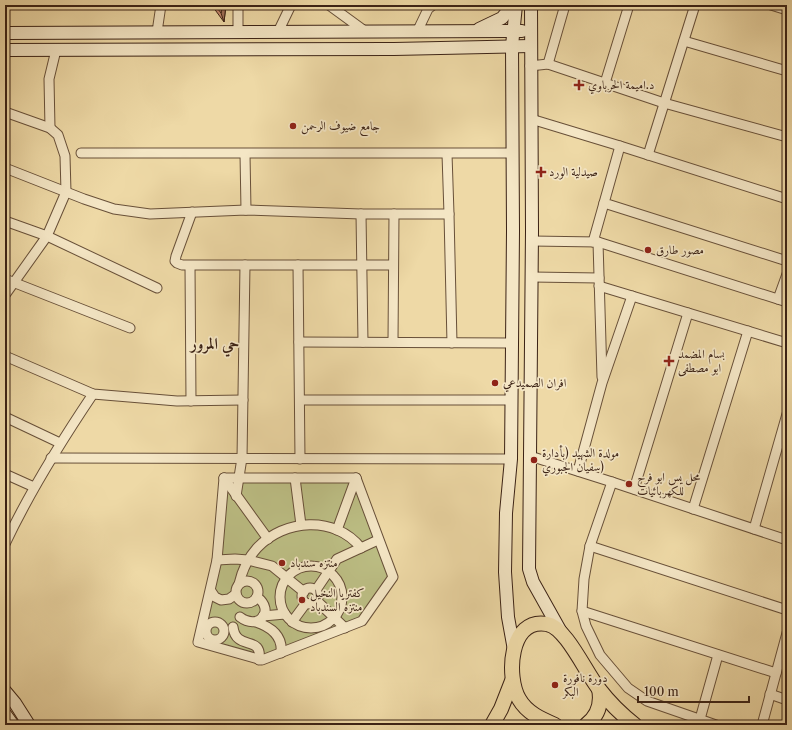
<svg xmlns="http://www.w3.org/2000/svg" width="792" height="730" font-family="'Libre Caslon Text',Amiri,serif">
<rect width="100%" height="100%" fill="#eed9a6"/>
<filter id="stains"><feTurbulence type="fractalNoise" baseFrequency=".005" numOctaves="4"/><feColorMatrix values="0 0 0 0 .2 0 0 0 0 .09 0 0 0 0 .02 0 0 0 .5 -.17"/></filter>
<radialGradient id="worn" r=".72"><stop offset=".6" stop-color="#630" stop-opacity="0"/><stop offset="1" stop-color="#630" stop-opacity=".3"/></radialGradient>
<polygon fill="#bcbe84" stroke="#7c704c" points="357,476 395,577 363,623 262,661 197,643 216,560 223,477"/>
<g fill="none" stroke-linecap="round" stroke-linejoin="round">
<g stroke="#685039" stroke-width="11">
<g id="street">
<polyline points="238,5 238,32"/>
<polyline points="329,5 366,32"/>
<polyline points="771,5 787,10"/>
<polyline points="157,32 161,5"/>
<polyline points="278,32 291,5"/>
<polyline points="417,32 428,9 433,5"/>
<polyline points="684,41 787,71"/>
<polyline points="548,64 565,5"/>
<polyline points="530,66 548,64 664,103 787,137"/>
<polyline points="605,83 629,5"/>
<polyline points="5,112 50,128 58,135 65,156 66,192 47,236 5,295"/>
<polyline points="531,119 620,146 787,199"/>
<polyline points="50,128 49,79 56,50"/>
<polyline points="620,146 604,203 787,261"/>
<polyline points="81,153 513,153"/>
<polyline points="245,154 246,210"/>
<polyline points="447,154 449,214 452,343"/>
<polyline points="648,155 695,5"/>
<polyline points="5,168 84,199 114,209 150,214 246,210 361,214 449,214"/>
<polyline points="192,212 176,256 175,261 177,263 182,265 393,265"/>
<polyline points="361,214 363,342"/>
<polyline points="5,221 47,236 157,288"/>
<polyline points="532,241 598,242 787,302"/>
<polyline points="593,242 604,203"/>
<polyline points="598,242 602,377"/>
<polyline points="298,265 300,459"/>
<polyline points="190,266 191,401"/>
<polyline points="532,277 599,278"/>
<polyline points="5,279 130,328"/>
<polyline points="599,286 787,343"/>
<polyline points="778,299 787,274"/>
<polyline points="299,342 512,343"/>
<polyline points="393,342 394,214"/>
<polyline points="5,356 93,394 177,401 243,400"/>
<polyline points="300,400 512,400"/>
<polyline points="5,417 60,443"/>
<polyline points="530,456 612,482 787,540"/>
<polyline points="51,458 511,459"/>
<polyline points="578,471 602,383 632,296"/>
<polyline points="5,474 34,487"/>
<polyline points="224,478 217,560 198,642 262,660 362,621 393,577 356,478"/>
<polyline points="224,478 356,478"/>
<polyline points="224,478 268,539"/>
<polyline points="295,478 301,525"/>
<polyline points="612,482 590,546 584,579 582,611 586,626 600,655 628,688 647,701 716,725"/>
<polyline points="634,489 688,313"/>
<polyline points="236,496 242,458 245,265"/>
<polyline points="693,509 748,331"/>
<polyline points="754,529 787,414"/>
<polyline points="337,530 356,478"/>
<path d="M5 544C30 491 60 443 93 394"/>
<polyline points="590,546 787,610"/>
<polyline points="217,560 235,559 248,560 272,566 304,592"/>
<circle cx="311" cy="597" r="31"/>
<circle cx="247" cy="592" r="11"/>
<path d="M239 584C242 571 248 558 257 548 284 519 335 515 361 548"/>
<circle cx="310" cy="596" r="8"/>
<polyline points="316,590 337,559 378,540"/>
<polyline points="211,591 215,597 221,600 229,599 236,594"/>
<polyline points="317,601 345,628"/>
<polyline points="582,611 776,673"/>
<polyline points="263,616 285,614"/>
<path d="M240 617C258 631 276 611 257 597"/>
<circle cx="215" cy="631" r="9"/>
<path d="M256 622C271 627 283 636 281 653"/>
<polyline points="292,622 306,603"/>
<path d="M233 627C236 652 263 634 259 660"/>
<polyline points="770,694 787,700"/>
<polyline points="700,719 718,655"/>
<polyline points="762,725 787,633"/>
</g>
</g>
<g stroke="#3b2215" stroke-width="14">
<g id="secondary">
<polyline points="531,5 532,231 529,569 533,582 561,632"/>
<polyline points="479,29 502,18 513,5"/>
<polyline points="5,33 522,31"/>
<polyline points="5,50 394,49 530,46"/>
<polyline points="514,650 508,617 505,572 506,513 511,459 513,231 512,46 516,5"/>
<polyline points="5,691 15,703 29,725"/>
<polyline points="5,714 13,725"/>
</g>
</g>
<g stroke="#3b2215" stroke-width="16">
<g id="primary">
<polyline points="492,725 501,709 512,681"/>
<path d="M555 725C541 719 527 713 519 699 506 677 509 617 547 624 566 627 586 673 599 689 609 702 622 715 635 725"/>
<path d="M586 725C598 716 602 704 599 689"/>
</g>
</g>
<use href="#street" stroke="#f4e6c5" stroke-width="9"/>
<use href="#secondary" stroke="#f4e6c5" stroke-width="12"/>
<use href="#primary" stroke="#eed9a6" stroke-width="14"/>
</g>
<polygon fill="#c6886f" stroke="#3b2215" points="212,5 226,5 224,22 213,7"/>
<polygon fill="#a16f5a" stroke="#3b2215" points="222,5 226,5 224,22 221,13"/>
<polygon fill="#e69e81" stroke="#3b2215" points="215,5 222,5 221,13"/>
<g fill="#8f2418" stroke="#f4e6c5" stroke-width="1.5">
<path d="M577 79h4v4h4v4h-4v4h-4v-4h-4v-4h4z"/>
<circle cx="293" cy="126" r="4"/>
<path d="M539 166h4v4h4v4h-4v4h-4v-4h-4v-4h4z"/>
<circle cx="648" cy="250" r="4"/>
<path d="M667 355h4v4h4v4h-4v4h-4v-4h-4v-4h4z"/>
<circle cx="495" cy="383" r="4"/>
<circle cx="534" cy="460" r="4"/>
<circle cx="629" cy="484" r="4"/>
<circle cx="282" cy="563" r="4"/>
<circle cx="302" cy="600" r="4"/>
<circle cx="555" cy="685" r="4"/>
</g>
<g text-anchor="middle" stroke-width="3.5" stroke-linejoin="round" paint-order="stroke">
<g font-size="12" fill="#3b2215" stroke="#f4e6c5" text-anchor="start">
<text x="588" y="89">د.اميمة الحرباوي</text>
<text x="301" y="130">جامع ضيوف الرحمن</text>
<text x="549" y="176">صيدلية الورد</text>
<text x="656" y="254">مصور طارق</text>
<text x="678" y="358">بسام المضمد<tspan x="678" dy="14">ابو مصطفى</tspan></text>
<text x="503" y="387">افران الصميدعي</text>
<text x="542" y="457">مولدة الشهيد (بأدارة<tspan x="542" dy="14">سفيان الجبوري)</tspan></text>
<text x="637" y="481">محل يس ابو فرح<tspan x="637" dy="14">للكهربائيات</tspan></text>
<text x="290" y="567">منتزه سندباد</text>
<text x="310" y="597">كفتريا النخيل<tspan x="310" dy="14">منتزه السندباد</tspan></text>
<text x="563" y="682">دورة نافورة<tspan x="563" dy="14">البكر</tspan></text>
</g>
<g font-size="16" font-weight="bold" fill="#3b2215" stroke="#f4e6c5">
<text x="215" y="349">حي المرور</text>
</g>
</g>
<rect width="792" height="730" fill="none" stroke="#eed9a6" stroke-width="20"/>
<rect x="6" y="6" width="780" height="718" fill="none" stroke="#3b2215" stroke-width="2"/>
<rect x="10" y="10" width="772" height="710" fill="none" stroke="#3b2215"/>
<path d="M638 696v6h111v-6" fill="none" stroke="#3b2215" stroke-width="2"/>
<text x="644" y="696" font-size="12" fill="#3b2215" stroke="#f4e6c5" stroke-width="3" paint-order="stroke">100 m</text>
<rect width="100%" height="100%" filter="url(#stains)"/>
<rect width="100%" height="100%" fill="url(#worn)"/>
</svg>
